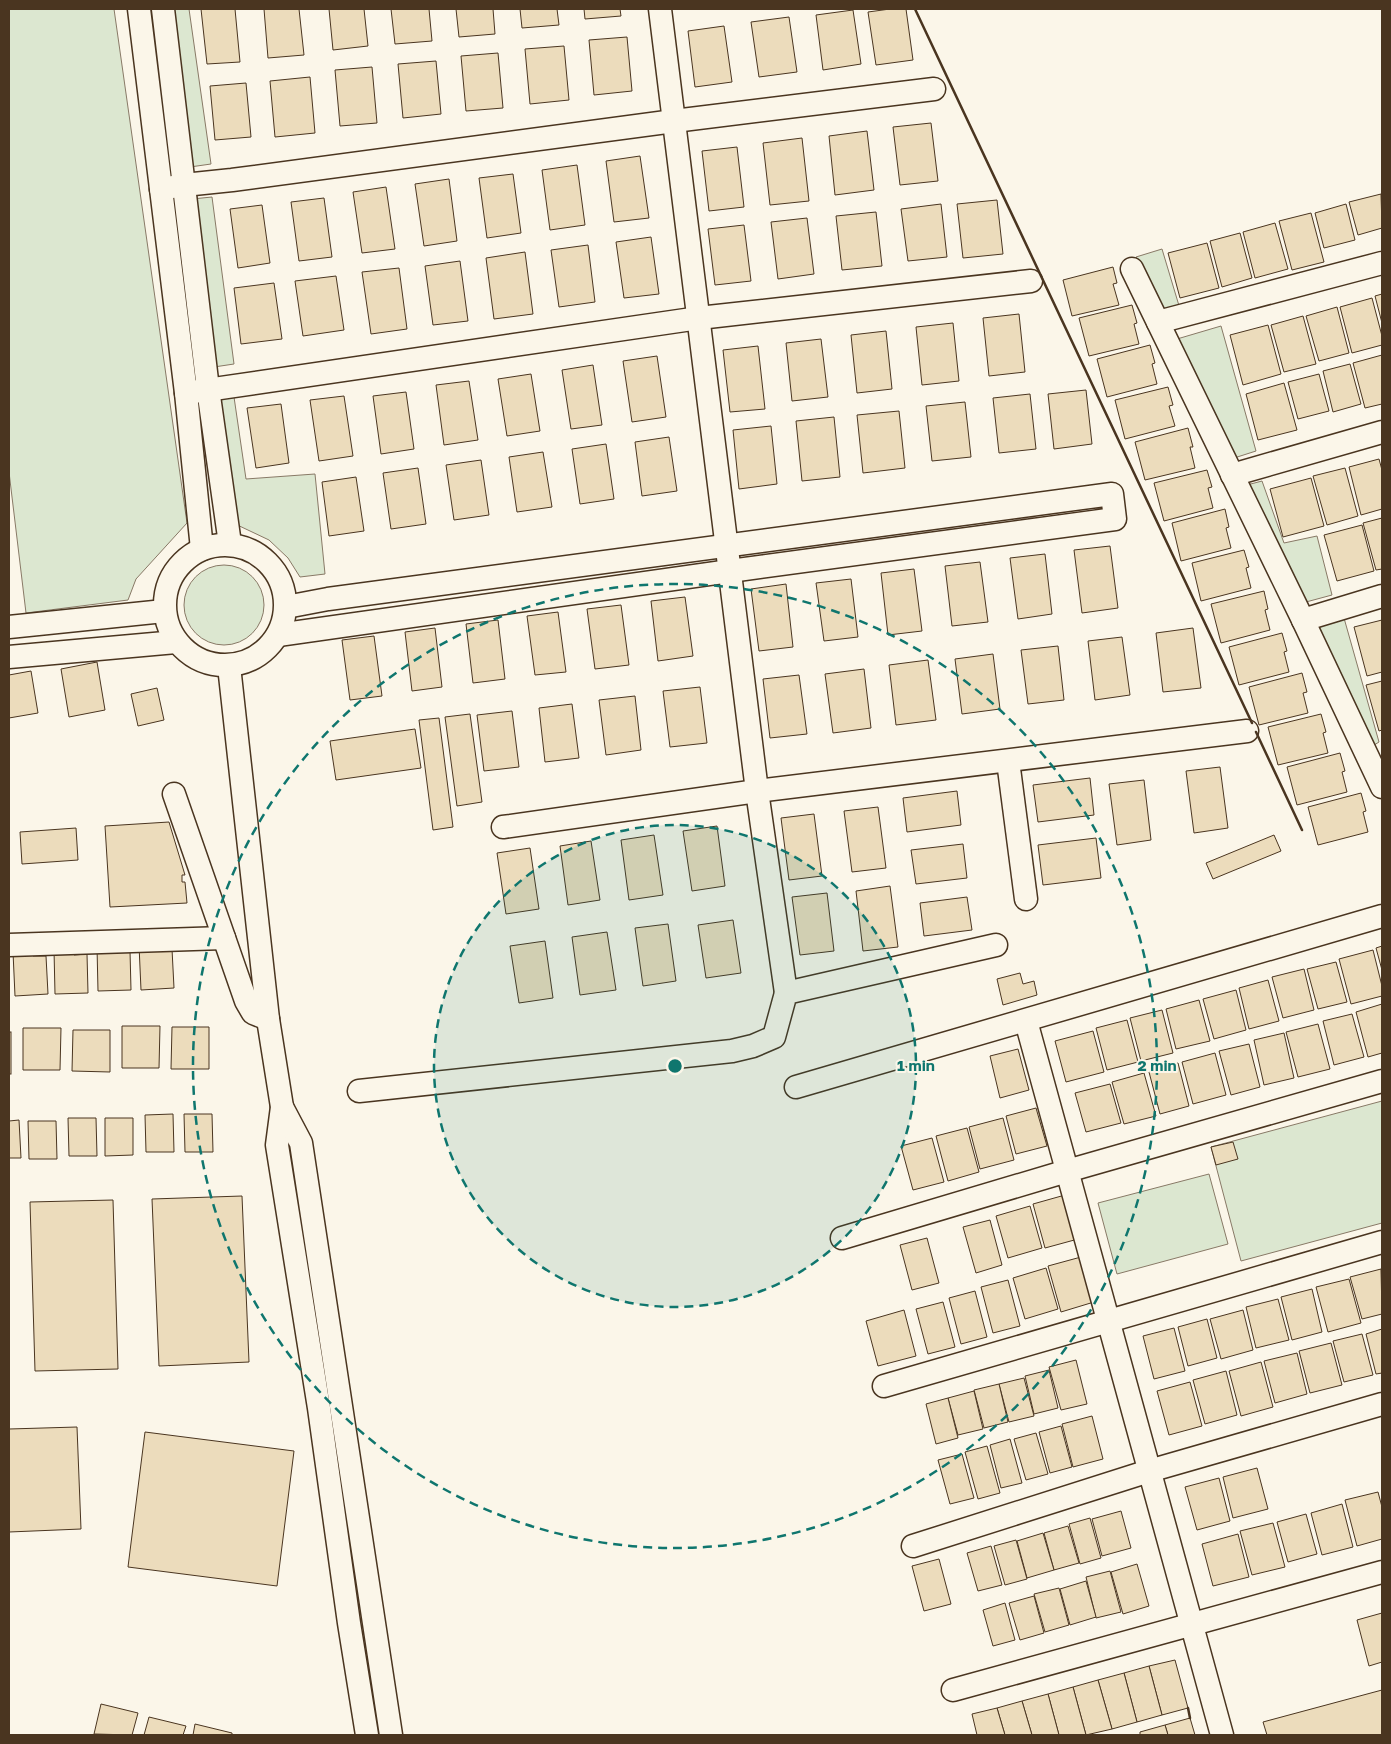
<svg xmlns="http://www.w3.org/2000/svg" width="1391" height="1744" font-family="'Golos Text',sans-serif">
<rect width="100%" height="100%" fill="#fbf6e9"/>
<g fill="#dce7d0" stroke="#887966">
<polygon points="9,9 114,9 187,523 136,579 128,600 26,613 9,472"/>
<polygon points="168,9 189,9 211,164 190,167"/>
<polygon points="212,197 234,364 214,367 192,199"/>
<polygon points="1162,249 1180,309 1165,316 1136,257"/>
<polygon points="1221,326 1256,451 1231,459 1177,339"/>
<polygon points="216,397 234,397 246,479 315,474 325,574 300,577 288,558 269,540 231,522"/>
<polygon points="1262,481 1284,543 1317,536 1332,595 1306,602 1247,485"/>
<circle cx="224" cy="605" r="40"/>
<polygon points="1344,618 1379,742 1371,747 1314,627"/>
<polygon points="1382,1101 1382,1223 1241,1261 1211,1147"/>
<polygon points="1209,1174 1228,1244 1117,1274 1098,1203"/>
</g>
<g fill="#ecdcbc" stroke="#4a3520">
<polygon points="201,9 235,9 240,62 207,64"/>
<polygon points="264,9 299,9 304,55 268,58"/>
<polygon points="329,9 364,9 368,46 333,50"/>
<polygon points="391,9 429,9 432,41 395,44"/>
<polygon points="456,9 493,9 495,34 459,37"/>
<polygon points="520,9 557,9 559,25 522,28"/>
<polygon points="584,9 620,9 621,16 585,19"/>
<polygon points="890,9 906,9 913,60 876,65 868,12"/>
<polygon points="853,10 861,64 823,70 816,15"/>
<polygon points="789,17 797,72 759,77 751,22"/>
<polygon points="724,26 732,82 695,87 688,31"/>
<polygon points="627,37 632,91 594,95 589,40"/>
<polygon points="564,46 569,100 530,104 525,49"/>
<polygon points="498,53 503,108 466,111 461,56"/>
<polygon points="436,61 441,114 403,118 398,64"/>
<polygon points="372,67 377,123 340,126 335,70"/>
<polygon points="310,77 315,133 275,137 270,81"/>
<polygon points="246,83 251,137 215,140 210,86"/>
<polygon points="931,123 938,181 900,185 893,127"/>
<polygon points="867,131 874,190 835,195 829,136"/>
<polygon points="802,138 809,201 770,205 763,143"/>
<polygon points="737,147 744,207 709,211 702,151"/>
<polygon points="640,156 649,218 614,222 606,161"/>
<polygon points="577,165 585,225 550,230 542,170"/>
<polygon points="513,174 521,233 487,238 479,178"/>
<polygon points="449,179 457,241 424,246 415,184"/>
<polygon points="386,187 395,249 362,253 353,192"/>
<polygon points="1381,194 1382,228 1358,235 1349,202"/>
<polygon points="324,198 332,257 299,261 291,202"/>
<polygon points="997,200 1003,254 963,258 957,204"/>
<polygon points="941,204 947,257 908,261 901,209"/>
<polygon points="1346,204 1355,240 1324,248 1315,213"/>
<polygon points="262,205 270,263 238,268 230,209"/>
<polygon points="876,212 882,266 842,270 836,216"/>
<polygon points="1311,213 1324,262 1292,270 1279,221"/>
<polygon points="807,218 814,274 778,279 771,222"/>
<polygon points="1275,223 1288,269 1255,278 1243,232"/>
<polygon points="744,225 751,281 715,285 708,229"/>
<polygon points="1240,233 1252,278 1222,287 1210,241"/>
<polygon points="651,237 659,294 624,298 616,242"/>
<polygon points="1207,243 1219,288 1180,298 1168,253"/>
<polygon points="588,245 595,302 559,307 551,250"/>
<polygon points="525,252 533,314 494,319 486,258"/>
<polygon points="460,261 468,321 433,325 425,266"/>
<polygon points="1113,267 1117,283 1113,284 1119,305 1072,316 1063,280"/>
<polygon points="399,268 407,329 371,334 362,272"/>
<polygon points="336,276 344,330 303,336 295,281"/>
<polygon points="274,283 282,339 241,344 234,288"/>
<polygon points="1382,294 1382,323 1375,296"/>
<polygon points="1372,298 1382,336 1382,345 1352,353 1340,307"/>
<polygon points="1132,305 1137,323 1134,324 1139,344 1089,356 1079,318"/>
<polygon points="1337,307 1349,353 1319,361 1306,316"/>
<polygon points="1019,314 1025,372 989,376 983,318"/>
<polygon points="1303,316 1316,364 1284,372 1271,325"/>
<polygon points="953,323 959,381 922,385 916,327"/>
<polygon points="1268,325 1281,374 1243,385 1230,335"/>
<polygon points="886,331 892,389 857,393 851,335"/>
<polygon points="821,339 828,397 792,401 786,343"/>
<polygon points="1150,345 1155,363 1152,364 1157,384 1107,397 1097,359"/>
<polygon points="758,346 765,409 730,412 723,350"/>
<polygon points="1382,355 1382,404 1365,408 1353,363"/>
<polygon points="657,356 666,417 632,422 623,361"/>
<polygon points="1350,364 1361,404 1333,412 1323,371"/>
<polygon points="593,365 602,425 571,429 562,370"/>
<polygon points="531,374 540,431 507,436 498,379"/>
<polygon points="1319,374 1329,411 1298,419 1288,382"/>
<polygon points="469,381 478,440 444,445 436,385"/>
<polygon points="1284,383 1297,430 1258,440 1246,394"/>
<polygon points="1168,387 1173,405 1169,406 1175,426 1125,439 1115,400"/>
<polygon points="1086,390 1092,444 1054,449 1048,394"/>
<polygon points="406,392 414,449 381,454 373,396"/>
<polygon points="1030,394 1036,449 999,453 993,398"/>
<polygon points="344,396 353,456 319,461 310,400"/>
<polygon points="965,402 971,457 932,461 926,406"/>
<polygon points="281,404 289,463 256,468 247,408"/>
<polygon points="899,411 905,468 863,473 857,415"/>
<polygon points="834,417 840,477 802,481 796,421"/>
<polygon points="771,426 777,484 739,489 733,430"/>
<polygon points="1188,428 1193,447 1190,447 1195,468 1145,480 1135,442"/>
<polygon points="669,437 677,491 642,496 635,442"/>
<polygon points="606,444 614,499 580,504 572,449"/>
<polygon points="543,452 552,507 517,512 509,457"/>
<polygon points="1379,459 1382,470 1382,509 1361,515 1349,467"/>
<polygon points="481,460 489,515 454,520 446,465"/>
<polygon points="418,468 426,524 391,529 383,473"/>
<polygon points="1345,468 1358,516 1327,525 1313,476"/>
<polygon points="1207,470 1212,487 1208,488 1213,508 1164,521 1154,483"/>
<polygon points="356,477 364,531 329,536 322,482"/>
<polygon points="1311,478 1324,526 1283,537 1270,489"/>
<polygon points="1225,509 1229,527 1226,528 1231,548 1181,561 1172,523"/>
<polygon points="1382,518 1382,569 1376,570 1363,523"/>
<polygon points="1362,525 1374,571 1337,581 1324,535"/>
<polygon points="1110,546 1118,608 1082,613 1074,550"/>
<polygon points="1244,550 1249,567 1246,568 1251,588 1201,601 1192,563"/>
<polygon points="1045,554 1052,614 1018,619 1010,558"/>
<polygon points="980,562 988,622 952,626 945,566"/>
<polygon points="914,569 922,631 888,635 881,573"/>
<polygon points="851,579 858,637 824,641 816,583"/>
<polygon points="786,584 793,647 759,651 751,589"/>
<polygon points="1264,591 1268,609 1265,610 1270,630 1221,643 1211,604"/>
<polygon points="685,597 693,656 658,661 651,601"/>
<polygon points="621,605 629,665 595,669 587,609"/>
<polygon points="558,612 566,672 535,675 527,616"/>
<polygon points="498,620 505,679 473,683 466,624"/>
<polygon points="1382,620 1382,672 1367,676 1354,627"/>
<polygon points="435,628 442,687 412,691 405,632"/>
<polygon points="1193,628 1201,688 1163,692 1156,633"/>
<polygon points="1282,633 1287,651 1284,652 1289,672 1239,685 1229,647"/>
<polygon points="374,636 382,696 350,700 342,640"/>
<polygon points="1122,637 1130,695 1095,700 1088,641"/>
<polygon points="1058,646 1064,700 1028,704 1021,650"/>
<polygon points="993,654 1000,709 962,714 955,659"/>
<polygon points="928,660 936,720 896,725 889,665"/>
<polygon points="97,662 105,710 69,717 61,669"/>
<polygon points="864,669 871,728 833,733 825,674"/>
<polygon points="31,671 38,713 9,718 9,675"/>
<polygon points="1302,673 1307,692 1303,693 1308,713 1259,725 1249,687"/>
<polygon points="799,675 807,734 770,738 763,679"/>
<polygon points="1382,681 1382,730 1379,731 1366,685"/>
<polygon points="700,687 707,743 670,747 663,691"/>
<polygon points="157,688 164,720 138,726 131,694"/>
<polygon points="635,696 641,750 606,755 599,700"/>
<polygon points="572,704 579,758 545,762 539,708"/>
<polygon points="512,711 519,767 484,771 477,715"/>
<polygon points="470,714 482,802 457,806 445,717"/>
<polygon points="1321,714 1326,732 1323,733 1328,753 1278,765 1268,727"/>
<polygon points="439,718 453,827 433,830 419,720"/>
<polygon points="415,729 421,768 336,780 330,741"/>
<polygon points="1340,753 1345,771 1342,772 1347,792 1297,805 1287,767"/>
<polygon points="1220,767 1228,828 1194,833 1186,771"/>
<polygon points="1090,778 1094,815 1038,822 1033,785"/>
<polygon points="1144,780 1151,840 1117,845 1109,784"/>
<polygon points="957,791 961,825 907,832 903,798"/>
<polygon points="1361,793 1366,811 1363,812 1368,832 1318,845 1308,807"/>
<polygon points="878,807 886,868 852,872 844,811"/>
<polygon points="814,814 822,876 789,880 781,818"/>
<polygon points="169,822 185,875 182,875 182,882 185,882 187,903 110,907 105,826"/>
<polygon points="717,826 725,886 692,891 683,831"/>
<polygon points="76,828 78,860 22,864 20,832"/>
<polygon points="654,835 663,895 629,900 621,840"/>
<polygon points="1274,835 1281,851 1213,879 1206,863"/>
<polygon points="1096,838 1101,878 1043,885 1038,845"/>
<polygon points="591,841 600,900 568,905 560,846"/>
<polygon points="963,844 967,878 916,884 911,850"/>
<polygon points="530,848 539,909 506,914 497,853"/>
<polygon points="890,886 898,947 863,951 856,891"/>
<polygon points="827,893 834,951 800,955 792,897"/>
<polygon points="967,897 972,930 924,936 920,903"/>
<polygon points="733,920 741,973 706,978 698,925"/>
<polygon points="668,924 676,981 643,986 635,928"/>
<polygon points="607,932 616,990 580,995 572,937"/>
<polygon points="545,941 553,998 519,1003 510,946"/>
<polygon points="139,945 172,949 174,988 141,990"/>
<polygon points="1382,946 1382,970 1376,948"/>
<polygon points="97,947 130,951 131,990 98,991"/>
<polygon points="54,950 73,950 74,955 87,954 88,993 55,994"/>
<polygon points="1373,950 1382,986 1382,996 1351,1004 1339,959"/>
<polygon points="33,951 33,956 46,956 48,994 15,996 13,952"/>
<polygon points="1336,962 1347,1002 1318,1009 1307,969"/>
<polygon points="1304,969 1314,1010 1283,1018 1272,977"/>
<polygon points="1020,973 1023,984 1034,981 1037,995 1003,1005 997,979"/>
<polygon points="1268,980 1279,1021 1249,1029 1239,988"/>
<polygon points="1236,990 1246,1030 1214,1039 1203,999"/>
<polygon points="1199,1000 1210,1041 1176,1049 1166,1009"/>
<polygon points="1382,1004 1382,1053 1368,1057 1356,1012"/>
<polygon points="1162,1010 1173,1053 1141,1061 1130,1018"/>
<polygon points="1352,1014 1364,1057 1334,1065 1323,1021"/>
<polygon points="1127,1020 1138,1062 1107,1070 1096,1028"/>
<polygon points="1318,1024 1330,1069 1298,1077 1286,1032"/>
<polygon points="122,1026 160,1026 159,1068 122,1068"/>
<polygon points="172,1027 209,1027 209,1069 171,1069"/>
<polygon points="23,1028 61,1028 60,1070 23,1070"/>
<polygon points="73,1030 110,1030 110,1072 72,1071"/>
<polygon points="1093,1031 1104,1072 1066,1082 1055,1041"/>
<rect x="9" y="1032" width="2" height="42"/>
<polygon points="1284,1033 1294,1078 1264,1085 1254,1040"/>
<polygon points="1249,1044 1260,1087 1231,1095 1219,1051"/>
<polygon points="1018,1049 1029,1090 1000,1098 990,1056"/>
<polygon points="1215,1053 1226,1095 1193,1104 1182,1062"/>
<polygon points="1178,1063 1189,1106 1160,1114 1149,1072"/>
<polygon points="1144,1073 1156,1116 1124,1124 1112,1082"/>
<polygon points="1110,1084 1121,1123 1086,1132 1075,1093"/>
<polygon points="1036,1108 1047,1146 1016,1154 1006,1116"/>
<polygon points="173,1114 174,1152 146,1152 145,1115"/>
<polygon points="184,1114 212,1114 213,1152 185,1152"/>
<polygon points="68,1118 96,1118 97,1156 69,1156"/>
<polygon points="105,1118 133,1118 133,1155 105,1156"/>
<polygon points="1003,1118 1014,1160 980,1169 969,1127"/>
<polygon points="19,1120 21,1158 9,1158 9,1121"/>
<polygon points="28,1121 56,1121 57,1159 29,1159"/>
<polygon points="967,1128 979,1172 948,1181 936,1136"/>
<polygon points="932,1138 944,1182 913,1190 901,1146"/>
<polygon points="1233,1142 1238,1159 1216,1165 1211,1147"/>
<polygon points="1065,1195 1078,1239 1045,1248 1033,1204"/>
<polygon points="242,1196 249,1362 159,1366 152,1199"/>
<polygon points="113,1200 118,1369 35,1371 30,1202"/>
<polygon points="1030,1206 1042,1248 1008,1258 996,1216"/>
<polygon points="990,1220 1002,1265 976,1273 963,1227"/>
<polygon points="927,1238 939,1283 912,1290 900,1245"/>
<polygon points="1081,1257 1094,1302 1061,1312 1048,1266"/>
<polygon points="1046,1268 1058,1309 1025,1319 1013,1278"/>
<polygon points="1381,1269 1382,1314 1362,1319 1350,1277"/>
<polygon points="1349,1279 1361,1323 1328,1332 1316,1287"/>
<polygon points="1008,1280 1020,1326 993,1333 981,1287"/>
<polygon points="1312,1289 1322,1332 1292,1340 1281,1297"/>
<polygon points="975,1291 987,1337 961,1344 949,1298"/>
<polygon points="1278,1299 1289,1340 1256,1348 1246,1307"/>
<polygon points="943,1302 955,1347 928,1354 916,1309"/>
<polygon points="904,1310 916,1356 878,1366 866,1321"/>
<polygon points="1243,1310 1253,1350 1221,1359 1210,1319"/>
<polygon points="1207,1319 1217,1358 1188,1366 1178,1327"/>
<polygon points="1174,1328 1185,1371 1154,1379 1143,1336"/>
<polygon points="1382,1329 1382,1373 1376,1374 1366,1334"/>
<polygon points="1362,1334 1373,1375 1344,1382 1333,1341"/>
<polygon points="1331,1343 1342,1385 1310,1393 1299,1351"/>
<polygon points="1297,1353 1307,1394 1275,1403 1264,1361"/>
<polygon points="1076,1360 1087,1404 1061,1410 1049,1367"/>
<polygon points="1261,1362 1273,1407 1241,1416 1229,1371"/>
<polygon points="1049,1370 1058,1408 1034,1414 1025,1376"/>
<polygon points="1226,1371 1237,1415 1205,1424 1193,1380"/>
<polygon points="1024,1378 1034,1416 1009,1422 999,1384"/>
<polygon points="1190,1382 1202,1426 1169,1435 1157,1391"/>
<polygon points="999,1384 1008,1422 984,1428 974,1390"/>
<polygon points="974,1391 983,1429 958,1435 948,1398"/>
<polygon points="948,1398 958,1438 936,1444 926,1404"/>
<polygon points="1092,1416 1103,1459 1073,1467 1062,1424"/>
<polygon points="1061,1426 1072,1467 1050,1473 1039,1432"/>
<polygon points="77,1427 81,1529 9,1532 9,1429"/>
<polygon points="145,1432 294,1451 277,1586 128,1567"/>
<polygon points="1036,1433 1048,1474 1026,1480 1014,1439"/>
<polygon points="1010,1439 1022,1483 1001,1488 990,1445"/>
<polygon points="987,1446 1000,1493 978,1499 965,1452"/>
<polygon points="962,1454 974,1498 950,1504 938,1460"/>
<polygon points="1257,1468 1268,1509 1233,1518 1223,1477"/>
<polygon points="1219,1478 1230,1521 1197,1530 1185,1487"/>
<polygon points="1378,1492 1382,1507 1382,1539 1357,1546 1345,1500"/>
<polygon points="1342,1504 1353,1547 1322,1555 1311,1513"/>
<polygon points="1121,1511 1131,1548 1102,1556 1092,1519"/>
<polygon points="1306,1514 1317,1554 1288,1562 1277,1522"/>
<polygon points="1090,1518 1101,1558 1080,1564 1069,1524"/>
<polygon points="1273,1523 1285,1567 1252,1575 1240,1531"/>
<polygon points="1068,1526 1079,1563 1054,1570 1044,1533"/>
<polygon points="1043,1533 1054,1570 1027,1578 1017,1541"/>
<polygon points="1238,1534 1249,1577 1213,1586 1202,1544"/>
<polygon points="1016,1540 1027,1579 1005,1585 994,1546"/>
<polygon points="991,1546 1002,1585 978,1591 967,1553"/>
<polygon points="939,1559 951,1604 924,1611 912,1566"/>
<polygon points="1137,1564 1149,1606 1123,1614 1111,1572"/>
<polygon points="1110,1571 1121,1612 1096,1618 1086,1577"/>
<polygon points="1086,1581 1096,1617 1070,1625 1060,1589"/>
<polygon points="1059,1588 1069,1625 1045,1632 1034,1594"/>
<polygon points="1034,1596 1044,1633 1020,1640 1009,1603"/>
<polygon points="1005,1603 1015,1640 993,1646 983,1610"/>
<polygon points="1382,1613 1382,1662 1369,1666 1357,1620"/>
<polygon points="1175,1660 1188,1708 1162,1715 1149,1666"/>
<polygon points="1149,1666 1162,1715 1137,1722 1124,1673"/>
<polygon points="1124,1673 1137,1722 1112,1729 1098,1680"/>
<polygon points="1098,1680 1112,1729 1086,1735 1073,1687"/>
<polygon points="1073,1687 1086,1735 1059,1735 1048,1694"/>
<polygon points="1382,1690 1382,1735 1267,1735 1263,1722"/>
<polygon points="1048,1694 1059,1735 1032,1735 1022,1701"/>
<polygon points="1022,1701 1032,1735 1005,1735 997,1708"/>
<polygon points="101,1704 138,1713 132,1735 94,1734"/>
<polygon points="997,1708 1005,1735 977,1735 972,1714"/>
<polygon points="149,1717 186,1726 183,1735 144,1735"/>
<polygon points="1190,1718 1195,1735 1168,1735 1165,1725"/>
<polygon points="195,1724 232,1733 232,1735 193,1735"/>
<polygon points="1165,1725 1168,1735 1140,1735 1140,1732"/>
</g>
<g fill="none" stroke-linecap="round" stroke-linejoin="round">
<g stroke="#4a3520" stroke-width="25">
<g id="minor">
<polyline points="139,9 186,393 202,549"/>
<polyline points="163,9 208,389 230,544"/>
<polyline points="660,9 757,791 786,993"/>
<polyline points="161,189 184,185 232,180 674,121 934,89"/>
<polyline points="1132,269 1303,620 1382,787"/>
<polyline points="1158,322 1382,263"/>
<polyline points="186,393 699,318 1031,281"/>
<polyline points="1232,475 1382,432"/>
<circle cx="225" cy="605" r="60"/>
<polyline points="1303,620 1382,596"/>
<polyline points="9,627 164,611"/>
<polyline points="278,635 730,571 1115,519 1112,494 328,599 286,607"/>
<polyline points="9,657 176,642"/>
<polyline points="229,666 268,1019 282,1107 277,1145 319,1408 349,1623 367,1735"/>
<polyline points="1008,761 1026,899"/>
<polyline points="174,794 246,1001 253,1013 268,1019"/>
<polyline points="503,827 757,791 1247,731"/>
<polyline points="9,945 224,938"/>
<polyline points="1026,1021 1222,1735"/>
<polyline points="796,1087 1382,916"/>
<polyline points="359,1091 732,1051 753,1046 774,1037 786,993 996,945"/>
<polyline points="282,1107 301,1143 391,1735"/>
<polyline points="842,1238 1067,1171 1382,1081"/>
<polyline points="884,1386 1382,1242"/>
<polyline points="913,1546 1149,1471 1382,1404"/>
<polyline points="953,1690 1382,1572"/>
</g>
</g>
<use href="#minor" stroke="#fbf6e9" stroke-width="22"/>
<g stroke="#4a3520" stroke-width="2.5">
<polyline points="915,9 1252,723"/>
<polyline points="1256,732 1302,830"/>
<polyline points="1188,1708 1190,1718"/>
</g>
</g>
<circle cx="675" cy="1066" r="241" fill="#0f766e" fill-opacity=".12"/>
<g fill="none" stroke="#0f766e" stroke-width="2.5" stroke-dasharray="9 6">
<circle cx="675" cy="1066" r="241"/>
<circle cx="675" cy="1066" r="482"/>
</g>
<circle cx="675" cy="1066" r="8" fill="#0f766e" stroke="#fbf6e9" stroke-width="2.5"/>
<g font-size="15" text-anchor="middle" font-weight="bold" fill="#0f766e" stroke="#fbf6e9" stroke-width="4" stroke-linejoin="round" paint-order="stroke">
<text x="916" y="1071">1 min</text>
<text x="1157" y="1071">2 min</text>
</g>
<rect width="1391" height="1744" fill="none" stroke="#4a3520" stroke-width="20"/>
</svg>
